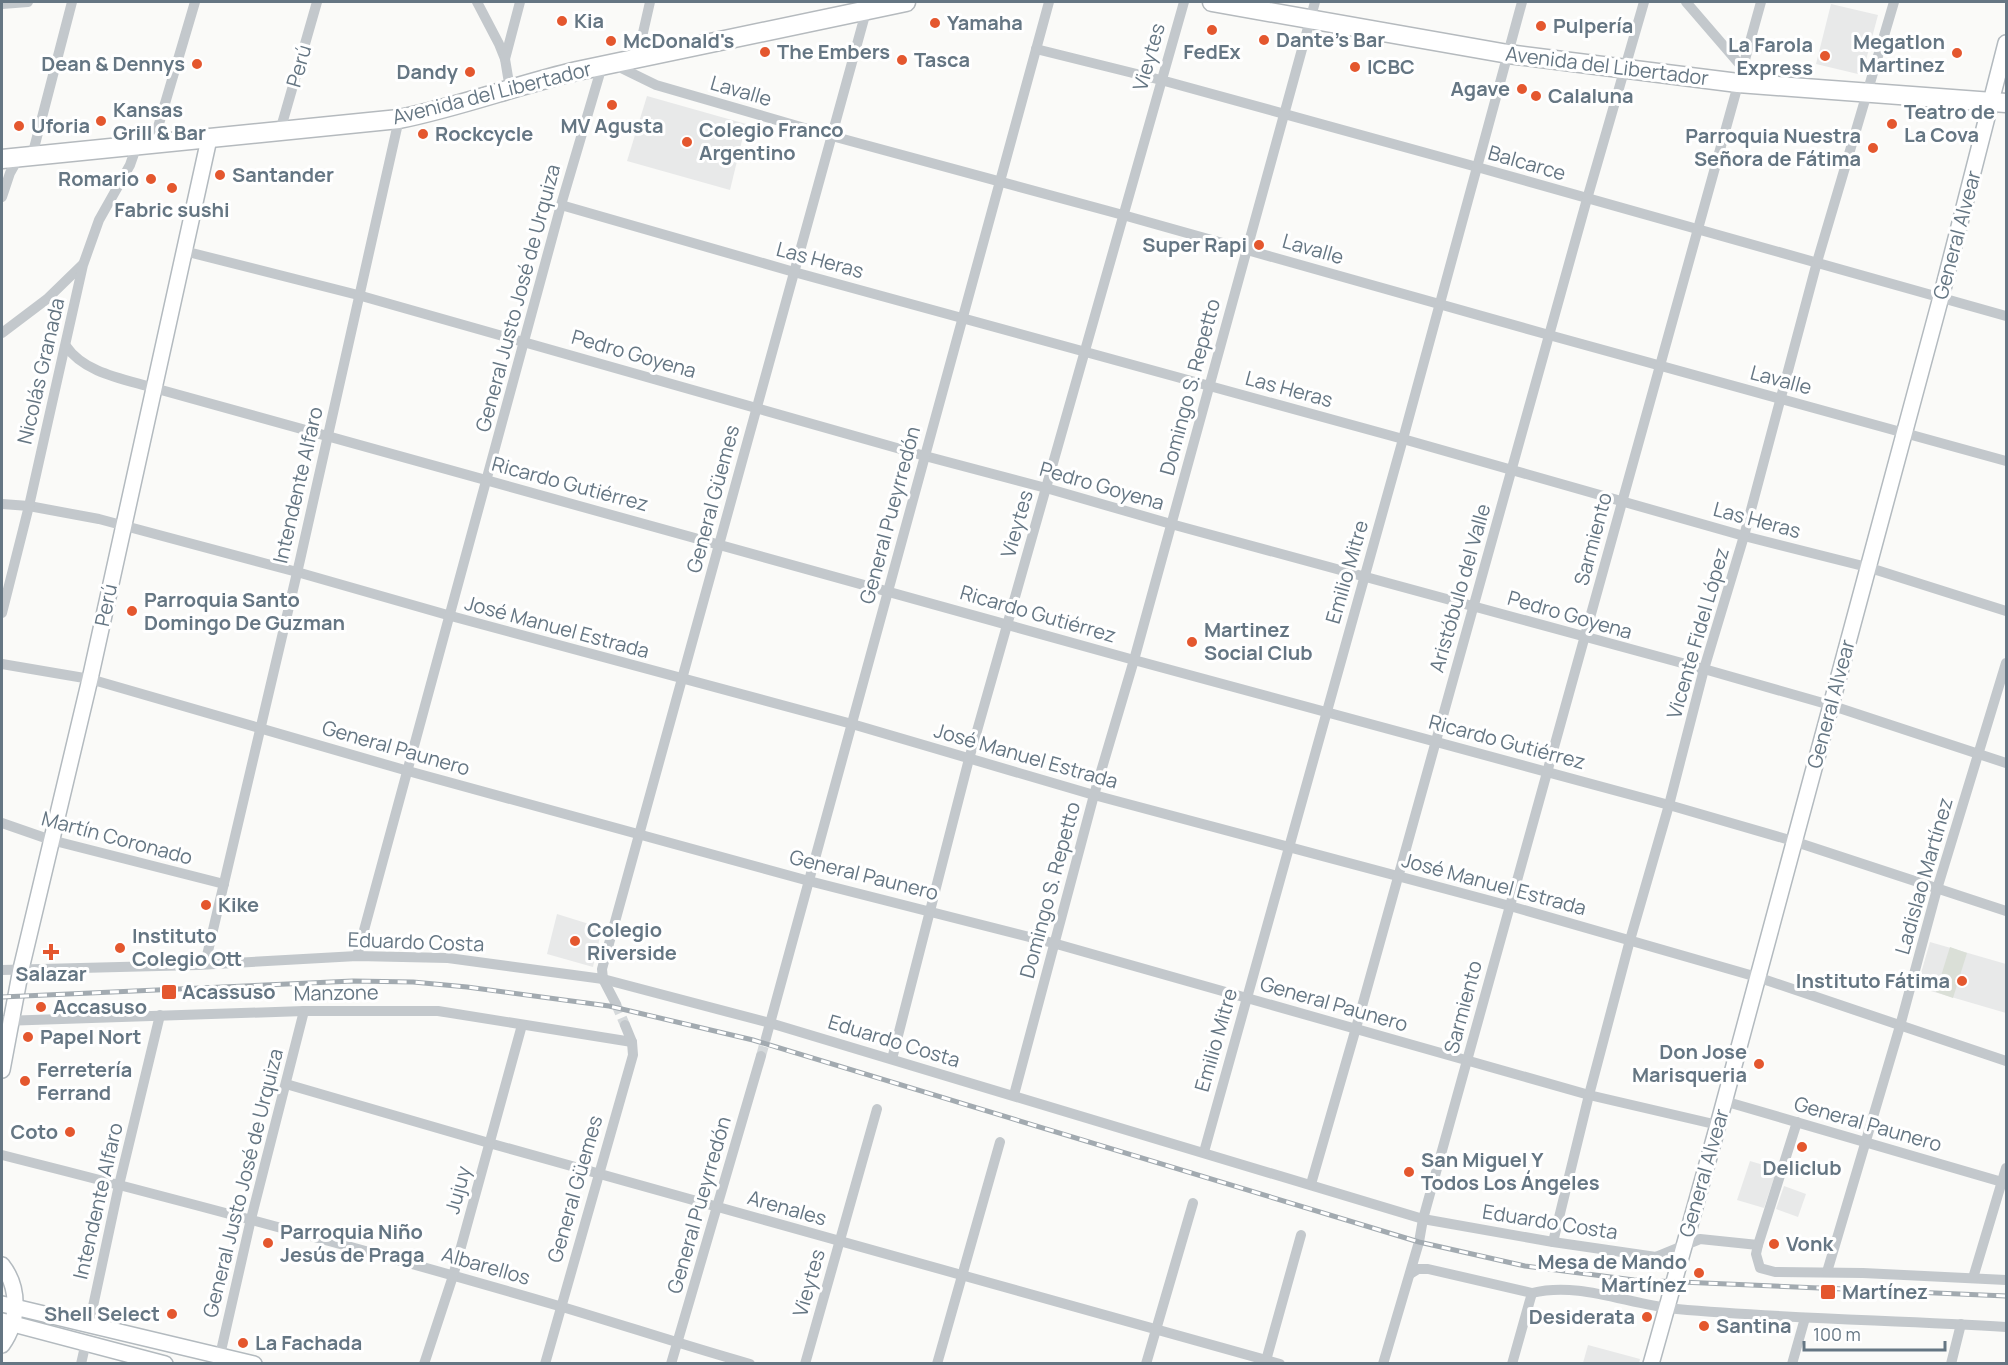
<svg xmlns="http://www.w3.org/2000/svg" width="2008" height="1365" font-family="Manrope,sans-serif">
<rect width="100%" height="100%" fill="#fafaf8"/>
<g fill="#e8e9e9">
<polygon points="1831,4 1878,15 1862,75 1816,64"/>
<polygon points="647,96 746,124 730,190 627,161"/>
<polygon points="557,914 602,928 593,967 547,954"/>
<polygon points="1930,942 2006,964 2006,1013 1917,987"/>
<polygon points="1750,1161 1777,1169 1764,1208 1737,1200"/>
<polygon points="1784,1186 1806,1194 1798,1217 1776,1209"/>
<polygon points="1588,1345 1640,1359 1639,1363 1583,1363"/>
</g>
<polygon fill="#dadfd7" points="1950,947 1967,953 1953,998 1936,992"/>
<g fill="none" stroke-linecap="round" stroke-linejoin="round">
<g stroke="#d5d9db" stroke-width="10" stroke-dasharray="10 5" stroke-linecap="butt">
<polyline points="616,1004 625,1025"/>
<polyline points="761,1056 766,1038"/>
</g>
<g stroke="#b3babf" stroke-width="18">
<g id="secondary">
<polyline points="2,1070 21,969 90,679 209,139"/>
<path d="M2 1265C20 1288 19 1321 2 1345"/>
<polyline points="2,1304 254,1364"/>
<polyline points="2,1321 165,1364"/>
<polyline points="1651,1364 1718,1125 1941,297 2006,43"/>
</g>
</g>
<g stroke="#b5babe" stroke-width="21">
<g id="primary">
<polyline points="1212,2 1508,54 1738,83 2006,103"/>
<path d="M2 159 399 119C459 107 517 85 577 71L906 2"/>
</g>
</g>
<g stroke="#c3c8cc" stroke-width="10">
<polyline points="477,2 499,44 505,59 510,89"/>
<polyline points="1686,2 1742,67"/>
<polyline points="2,4 28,2"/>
<polyline points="1036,49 1161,80 1477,167 2006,316"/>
<polyline points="505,59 520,2"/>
<polyline points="637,59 650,2"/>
<polyline points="613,64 656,85 832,136 1123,215 1549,335 2006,461"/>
<polyline points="280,131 317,2"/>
<polyline points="153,144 195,2"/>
<polyline points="32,156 72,2"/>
<polyline points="2,197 10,173 19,157"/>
<polyline points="561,205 794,272 1403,439 1744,536 1867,567 2006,611"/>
<polyline points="184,251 358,295 925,456 1046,488 1171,524 1704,669 1830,705 2006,763"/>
<polyline points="2,333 47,299 82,265"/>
<path d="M66 346C84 373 124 379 154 388L1134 660 1669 805 1793 841 2006 911"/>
<polyline points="2,504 29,506 99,519 297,572 451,616 852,724 1094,795 1510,906 1757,977 2006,1061"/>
<polyline points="2,613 29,506 83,265 99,220 130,165 137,145"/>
<polyline points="2,664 90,679 408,771 809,881 1053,943 1589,1095 1718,1125"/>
<polyline points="2,823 51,840 224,884"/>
<polyline points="357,956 561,205 602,66"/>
<polyline points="205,964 300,560 399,119"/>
<polyline points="2,970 198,965 357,956 448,958 603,979 770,1023 1423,1219 1553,1242 1656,1257 1700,1239 1758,1245"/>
<polyline points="616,1004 603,979 602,969 867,8"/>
<polyline points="2,1021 304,1011 438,1011 632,1042"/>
<polyline points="766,1038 1049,2"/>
<polyline points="892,1059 969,759 1184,2"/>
<polyline points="286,1084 489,1143 1280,1364"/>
<polyline points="1014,1095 1094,795 1134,660 1315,2"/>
<polyline points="1724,1101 2002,1182"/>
<polyline points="1797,1122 1758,1245 1756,1254 1760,1268 1775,1272 1863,1273 2006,1280"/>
<polyline points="1204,1152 1403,439 1522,2"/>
<path d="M2 1155C188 1202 374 1252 559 1306 623 1325 686 1346 750 1364"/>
<polyline points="1311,1184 1356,1028 1587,199 1644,2"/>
<polyline points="1553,1242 1589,1095 1630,940 1669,805 1704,669 1744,536 1817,262 1894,2"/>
<polyline points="1827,1272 1900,1026 1937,889 2006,663"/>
<path d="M1410 1274 1418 1269H1428L1532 1293C1580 1281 1629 1305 1677 1309 1787 1319 1897 1320 2006 1327"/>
<polyline points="1973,1278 2006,1168"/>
<polyline points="89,1325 119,1185 160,1015"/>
<polyline points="81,1364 86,1342"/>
<polyline points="218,1364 251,1219 304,1011"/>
<polyline points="424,1364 453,1276 522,1025"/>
<polyline points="545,1364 633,1055 632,1042 625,1025"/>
<polyline points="671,1364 761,1056"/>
<polyline points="805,1364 877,1109"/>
<polyline points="937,1364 1000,1142"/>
<polyline points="1146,1364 1193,1203"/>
<polyline points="1265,1364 1301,1235"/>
<polyline points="1383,1364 1419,1242 1423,1219 1761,2"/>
<polyline points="1512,1364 1532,1293"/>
<polyline points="1792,1364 1805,1318"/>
<polyline points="1951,1364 1961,1324"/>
</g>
<use href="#secondary" stroke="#fff" stroke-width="15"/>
<use href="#primary" stroke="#fff" stroke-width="18"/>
<g stroke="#a2aab0" stroke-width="5">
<polyline id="rail" points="2,997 353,981 413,982 467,987 609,1006 753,1040 1419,1242 1525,1266 1634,1280 2006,1296"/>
</g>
<use href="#rail" stroke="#fff" stroke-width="3" stroke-dasharray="9" stroke-linecap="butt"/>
</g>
<g fill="#e4572e" stroke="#fff" stroke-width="2">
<circle cx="562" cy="21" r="6"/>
<circle cx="935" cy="23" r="6"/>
<circle cx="1541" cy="26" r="6"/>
<circle cx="1212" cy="30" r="6"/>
<circle cx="1264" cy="40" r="6"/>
<circle cx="611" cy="41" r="6"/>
<circle cx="765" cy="52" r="6"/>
<circle cx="1957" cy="53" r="6"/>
<circle cx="1825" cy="56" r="6"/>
<circle cx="902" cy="60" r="6"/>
<circle cx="197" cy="64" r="6"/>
<circle cx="1355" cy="67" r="6"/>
<circle cx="470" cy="72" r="6"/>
<circle cx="1522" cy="89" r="6"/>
<circle cx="1536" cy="96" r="6"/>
<circle cx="612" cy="105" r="6"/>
<circle cx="101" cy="121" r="6"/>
<circle cx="1892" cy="124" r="6"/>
<circle cx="19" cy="126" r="6"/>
<circle cx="423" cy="134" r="6"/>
<circle cx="687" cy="142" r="6"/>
<circle cx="1873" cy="148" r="6"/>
<circle cx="220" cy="175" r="6"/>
<circle cx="151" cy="179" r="6"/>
<circle cx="172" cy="188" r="6"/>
<circle cx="1259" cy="245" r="6"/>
<circle cx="132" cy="611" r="6"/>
<circle cx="1192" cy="642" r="6"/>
<circle cx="206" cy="905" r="6"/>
<circle cx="575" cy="941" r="6"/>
<circle cx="120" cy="948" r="6"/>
<path d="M48 943h6v6h6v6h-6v6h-6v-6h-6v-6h6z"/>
<circle cx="1962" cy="981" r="6"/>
<rect x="161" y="984" width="16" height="16" rx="3"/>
<circle cx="41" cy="1007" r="6"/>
<circle cx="28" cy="1037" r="6"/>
<circle cx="1759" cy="1064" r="6"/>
<circle cx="25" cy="1081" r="6"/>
<circle cx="70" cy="1132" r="6"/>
<circle cx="1802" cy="1147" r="6"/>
<circle cx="1409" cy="1172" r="6"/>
<circle cx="268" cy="1243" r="6"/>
<circle cx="1774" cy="1244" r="6"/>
<circle cx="1699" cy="1273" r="6"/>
<rect x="1820" y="1284" width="16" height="16" rx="3"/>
<circle cx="172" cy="1314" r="6"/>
<circle cx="1647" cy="1317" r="6"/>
<circle cx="1704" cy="1326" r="6"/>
<circle cx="243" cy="1343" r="6"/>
</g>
<g text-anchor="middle" stroke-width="6" stroke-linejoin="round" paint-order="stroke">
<g font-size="20" font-weight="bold" fill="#657683" stroke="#fff" text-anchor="start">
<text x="574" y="28">Kia</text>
<text x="947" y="30">Yamaha</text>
<text x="1553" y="33">Pulpería</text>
<text x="1276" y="47">Dante's Bar</text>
<text x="623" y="48">McDonald's</text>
<text x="1945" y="49" text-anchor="end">Megatlon<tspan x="1945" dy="23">Martinez</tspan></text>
<text x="1813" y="52" text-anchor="end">La Farola<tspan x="1813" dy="23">Express</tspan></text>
<text x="777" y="59">The Embers</text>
<text x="1212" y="59" text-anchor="middle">FedEx</text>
<text x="914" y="67">Tasca</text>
<text x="185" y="71" text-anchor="end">Dean &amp; Dennys</text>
<text x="1367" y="74">ICBC</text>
<text x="458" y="79" text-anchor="end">Dandy</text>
<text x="1510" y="96" text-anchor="end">Agave</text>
<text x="1548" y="103">Calaluna</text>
<text x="113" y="117">Kansas<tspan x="113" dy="23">Grill &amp; Bar</tspan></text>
<text x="1904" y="119">Teatro de<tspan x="1904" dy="23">La Cova</tspan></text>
<text x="31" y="133">Uforia</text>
<text x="612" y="133" text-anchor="middle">MV Agusta</text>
<text x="699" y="137">Colegio Franco<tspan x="699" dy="23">Argentino</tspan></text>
<text x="435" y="141">Rockcycle</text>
<text x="1861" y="143" text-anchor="end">Parroquia Nuestra<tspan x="1861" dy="23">Señora de Fátima</tspan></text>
<text x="232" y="182">Santander</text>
<text x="139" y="186" text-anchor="end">Romario</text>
<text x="172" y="217" text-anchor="middle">Fabric sushi</text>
<text x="1247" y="252" text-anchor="end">Super Rapi</text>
<text x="144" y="607">Parroquia Santo<tspan x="144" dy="23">Domingo De Guzman</tspan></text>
<text x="1204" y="637">Martinez<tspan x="1204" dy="23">Social Club</tspan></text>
<text x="218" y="912">Kike</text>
<text x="587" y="937">Colegio<tspan x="587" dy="23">Riverside</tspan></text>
<text x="132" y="943">Instituto<tspan x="132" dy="23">Colegio Ott</tspan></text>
<text x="51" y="981" text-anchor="middle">Salazar</text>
<text x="1950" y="988" text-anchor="end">Instituto Fátima</text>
<text x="182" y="999">Acassuso</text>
<text x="53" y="1014">Accasuso</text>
<text x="40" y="1044">Papel Nort</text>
<text x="1747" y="1059" text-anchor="end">Don Jose<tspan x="1747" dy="23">Marisqueria</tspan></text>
<text x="37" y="1077">Ferretería<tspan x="37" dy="23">Ferrand</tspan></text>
<text x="58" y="1139" text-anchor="end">Coto</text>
<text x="1421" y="1167">San Miguel Y<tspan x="1421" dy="23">Todos Los Ángeles</tspan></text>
<text x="1802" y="1175" text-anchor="middle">Deliclub</text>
<text x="280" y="1239">Parroquia Niño<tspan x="280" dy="23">Jesús de Praga</tspan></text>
<text x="1786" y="1251">Vonk</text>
<text x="1687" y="1269" text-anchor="end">Mesa de Mando<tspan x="1687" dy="23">Martínez</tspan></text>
<text x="1842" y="1299">Martínez</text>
<text x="160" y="1321" text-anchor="end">Shell Select</text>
<text x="1635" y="1324" text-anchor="end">Desiderata</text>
<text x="1716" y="1333">Santina</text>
<text x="255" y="1350">La Fachada</text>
</g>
<g font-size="20" fill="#657683" stroke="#fff">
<text transform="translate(1149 57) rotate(-74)" y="7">Vieytes</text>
<text transform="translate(299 66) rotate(-74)" y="7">Perú</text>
<text transform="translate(1607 66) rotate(7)" y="7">Avenida del Libertador</text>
<text transform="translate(741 91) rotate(16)" y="7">Lavalle</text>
<text transform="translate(492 93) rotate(-14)" y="7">Avenida del Libertador</text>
<text transform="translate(1527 163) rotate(16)" y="7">Balcarce</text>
<text transform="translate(1957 235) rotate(-75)" y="7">General Alvear</text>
<text transform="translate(1313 249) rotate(16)" y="7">Lavalle</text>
<text transform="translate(820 260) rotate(15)" y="7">Las Heras</text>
<text transform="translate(518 298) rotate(-75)" y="7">General Justo José de Urquiza</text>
<text transform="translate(634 354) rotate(16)" y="7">Pedro Goyena</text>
<text transform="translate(41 371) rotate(-77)" y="7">Nicolás Granada</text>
<text transform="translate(1781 380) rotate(15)" y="7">Lavalle</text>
<text transform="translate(1190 387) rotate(-75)" y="7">Domingo S. Repetto</text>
<text transform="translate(1289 389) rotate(15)" y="7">Las Heras</text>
<text transform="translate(570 484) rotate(15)" y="7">Ricardo Gutiérrez</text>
<text transform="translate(298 485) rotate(-77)" y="7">Intendente Alfaro</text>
<text transform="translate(1102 486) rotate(16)" y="7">Pedro Goyena</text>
<text transform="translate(713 499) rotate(-75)" y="7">General Güemes</text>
<text transform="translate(890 515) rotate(-75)" y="7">General Pueyrredón</text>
<text transform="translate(1757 520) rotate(15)" y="7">Las Heras</text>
<text transform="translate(1017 524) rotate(-74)" y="7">Vieytes</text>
<text transform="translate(1593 539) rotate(-75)" y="7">Sarmiento</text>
<text transform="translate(1347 572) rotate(-74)" y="7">Emilio Mitre</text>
<text transform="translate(1460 588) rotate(-74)" y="7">Aristóbulo del Valle</text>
<text transform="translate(106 605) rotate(-78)" y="7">Perú</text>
<text transform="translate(1038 614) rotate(16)" y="7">Ricardo Gutiérrez</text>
<text transform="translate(1570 615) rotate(16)" y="7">Pedro Goyena</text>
<text transform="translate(557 627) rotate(15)" y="7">José Manuel Estrada</text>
<text transform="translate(1698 633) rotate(-74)" y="7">Vicente Fidel López</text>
<text transform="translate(1831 704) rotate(-75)" y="7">General Alvear</text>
<text transform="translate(1507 742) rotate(15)" y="7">Ricardo Gutiérrez</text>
<text transform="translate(396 748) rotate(16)" y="7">General Paunero</text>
<text transform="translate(1026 756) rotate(16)" y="7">José Manuel Estrada</text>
<text transform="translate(117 838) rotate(15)" y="7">Martín Coronado</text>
<text transform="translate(864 875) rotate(14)" y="7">General Paunero</text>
<text transform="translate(1924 876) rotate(-74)" y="7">Ladislao Martínez</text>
<text transform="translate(1494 884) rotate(15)" y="7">José Manuel Estrada</text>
<text transform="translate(1050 890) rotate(-75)" y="7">Domingo S. Repetto</text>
<text transform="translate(416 942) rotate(2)" y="7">Eduardo Costa</text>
<text transform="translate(336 993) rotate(-1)" y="7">Manzone</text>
<text transform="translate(1334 1004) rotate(16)" y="7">General Paunero</text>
<text transform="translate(1463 1007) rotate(-75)" y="7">Sarmiento</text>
<text transform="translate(1216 1040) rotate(-74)" y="7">Emilio Mitre</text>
<text transform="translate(894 1041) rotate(17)" y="7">Eduardo Costa</text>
<text transform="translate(1868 1124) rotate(16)" y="7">General Paunero</text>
<text transform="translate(1704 1173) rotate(-74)" y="7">General Alvear</text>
<text transform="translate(243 1183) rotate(-76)" y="7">General Justo José de Urquiza</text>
<text transform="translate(575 1189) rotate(-74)" y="7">General Güemes</text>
<text transform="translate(458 1190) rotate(-75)" y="7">Jujuy</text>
<text transform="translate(98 1201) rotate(-77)" y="7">Intendente Alfaro</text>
<text transform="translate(699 1205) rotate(-74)" y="7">General Pueyrredón</text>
<text transform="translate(787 1208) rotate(16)" y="7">Arenales</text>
<text transform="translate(1550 1222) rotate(9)" y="7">Eduardo Costa</text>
<text transform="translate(486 1266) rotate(16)" y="7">Albarellos</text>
<text transform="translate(809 1283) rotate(-74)" y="7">Vieytes</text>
</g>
</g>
<rect width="2008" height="1365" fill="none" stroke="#657683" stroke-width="6"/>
<path d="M1804 1341v9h141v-9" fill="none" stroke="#657683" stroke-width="3"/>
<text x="1813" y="1341" font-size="18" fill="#657683" stroke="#ffffff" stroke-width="4.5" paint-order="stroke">100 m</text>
</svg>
